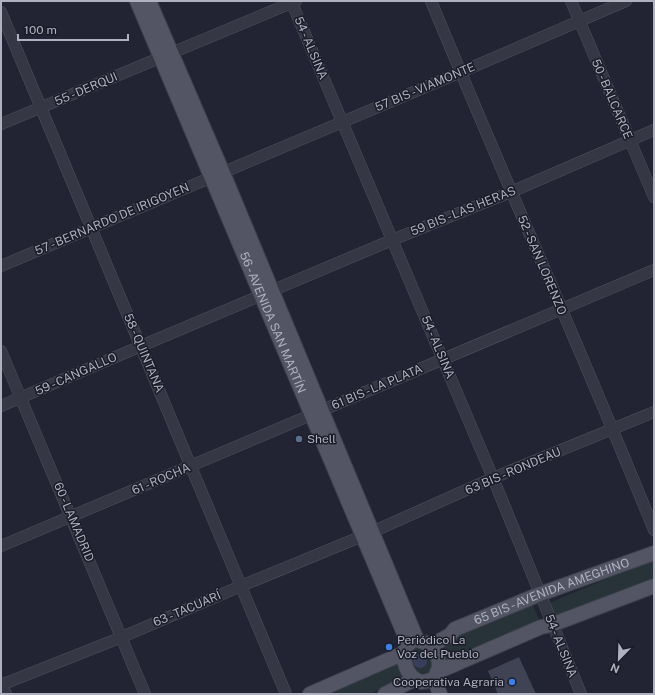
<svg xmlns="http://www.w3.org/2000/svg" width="655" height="695" font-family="'Public Sans',sans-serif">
<rect width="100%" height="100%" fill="#222433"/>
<g fill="#273338">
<polygon points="654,559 654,582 557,622 549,603"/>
<polygon points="531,600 540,622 443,663 433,650 459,630"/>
<path d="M410 646H418C430 655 440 667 423 678L411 668Z"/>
<polygon points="395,660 402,677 371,694 317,694"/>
</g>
<circle fill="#393e5a" cx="420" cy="661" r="7"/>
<polygon fill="#404354" points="519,657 536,694 498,694 488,671"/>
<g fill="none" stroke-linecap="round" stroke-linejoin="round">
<g stroke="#4f515e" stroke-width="12">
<g id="minor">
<polyline points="291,1 493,478 581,694"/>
<path d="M431 1C504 178 582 352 654 530"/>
<polyline points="571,1 654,197"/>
<polyline points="1,12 286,694"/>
<polyline points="1,124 296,1"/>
<polyline points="1,266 461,72 626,1"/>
<polyline points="1,351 145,694"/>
<polyline points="1,406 141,346 392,240 511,192 654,130"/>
<polyline points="1,546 654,270"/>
<polyline points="1,683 6,694"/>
<polyline points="1,685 122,637 241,586 372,532 493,478 654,412"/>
</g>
</g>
<g stroke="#3e404d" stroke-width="16">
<g id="major">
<path id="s1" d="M137 1 408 643"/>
<polyline points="149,1 223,173 417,640"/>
<path d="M414 640C427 640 440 653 439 667 438 671 436 675 434 679 430 680 426 682 422 682 405 680 396 648 414 640Z"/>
<path id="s2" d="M431 647 441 640 450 635 455 629 465 625 540 594 654 553"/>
<polyline points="437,672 541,627 551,625 654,586"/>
<polyline points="434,679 440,694"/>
<polyline points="310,694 404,653"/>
<polyline points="385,694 415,679"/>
</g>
</g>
<use href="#minor" stroke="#353744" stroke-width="11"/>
<use href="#major" stroke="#535564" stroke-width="14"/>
</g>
<circle fill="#5c6f8a" stroke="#1a1c28" stroke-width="1.5" cx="299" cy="439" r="4"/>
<g fill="#3f7fe0" stroke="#1a1c28" stroke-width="1.5">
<circle cx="389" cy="647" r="4"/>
<circle cx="512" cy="682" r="4"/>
</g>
<g text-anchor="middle" stroke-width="3" stroke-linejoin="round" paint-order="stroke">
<g font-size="12" fill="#afb1c0" stroke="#1a1c28">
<text transform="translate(311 48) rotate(67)" y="4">54 - ALSINA</text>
<text transform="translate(425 87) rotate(-23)" y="4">57 BIS - VIAMONTE</text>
<text transform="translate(86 89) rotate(-23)" y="4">55 - DERQUI</text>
<text transform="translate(612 99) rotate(67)" y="4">50 - BALCARCE</text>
<text transform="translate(463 211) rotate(-22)" y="4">59 BIS - LAS HERAS</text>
<text transform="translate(112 219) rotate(-23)" y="4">57 - BERNARDO DE IRIGOYEN</text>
<text transform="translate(542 265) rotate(67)" y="4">52 - SAN LORENZO</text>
<text dy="4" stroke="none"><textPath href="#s1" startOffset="349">56 - AVENIDA SAN MARTÍN</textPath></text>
<text transform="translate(438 347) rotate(67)" y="4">54 - ALSINA</text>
<text transform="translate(144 353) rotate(67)" y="4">58 - QUINTANA</text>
<text transform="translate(76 374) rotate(-24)" y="4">59 - CANGALLO</text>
<text transform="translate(377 387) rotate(-23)" y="4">61 BIS - LA PLATA</text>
<text transform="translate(513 471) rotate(-23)" y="4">63 BIS - RONDEAU</text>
<text transform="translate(161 479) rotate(-23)" y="4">61 - ROCHA</text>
<text transform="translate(74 522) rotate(67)" y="4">60 - LAMADRID</text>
<text dy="4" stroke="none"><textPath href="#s2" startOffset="134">65 BIS - AVENIDA AMEGHINO</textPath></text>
<text transform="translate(187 609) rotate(-23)" y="4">63 - TACUARÍ</text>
<text transform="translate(561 646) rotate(68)" y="4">54 - ALSINA</text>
</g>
<g font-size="12" fill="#afb1c0" stroke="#1a1c28" text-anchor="start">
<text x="307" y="443">Shell</text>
<text x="397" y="644">Periódico La<tspan x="397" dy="14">Voz del Pueblo</tspan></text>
<text x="504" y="686" text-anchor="end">Cooperativa Agraria</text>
</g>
</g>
<rect width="655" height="695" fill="none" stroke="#afb1c0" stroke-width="4"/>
<g transform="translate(619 659) rotate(203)" stroke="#1a1c28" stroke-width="3" paint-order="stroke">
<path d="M0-3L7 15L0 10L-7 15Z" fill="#afb1c0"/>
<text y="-6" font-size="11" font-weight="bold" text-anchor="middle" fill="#afb1c0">N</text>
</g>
<path d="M18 34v6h110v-6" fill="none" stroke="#afb1c0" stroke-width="2"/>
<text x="24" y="34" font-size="12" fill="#afb1c0" stroke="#1a1c28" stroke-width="3" paint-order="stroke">100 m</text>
</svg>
